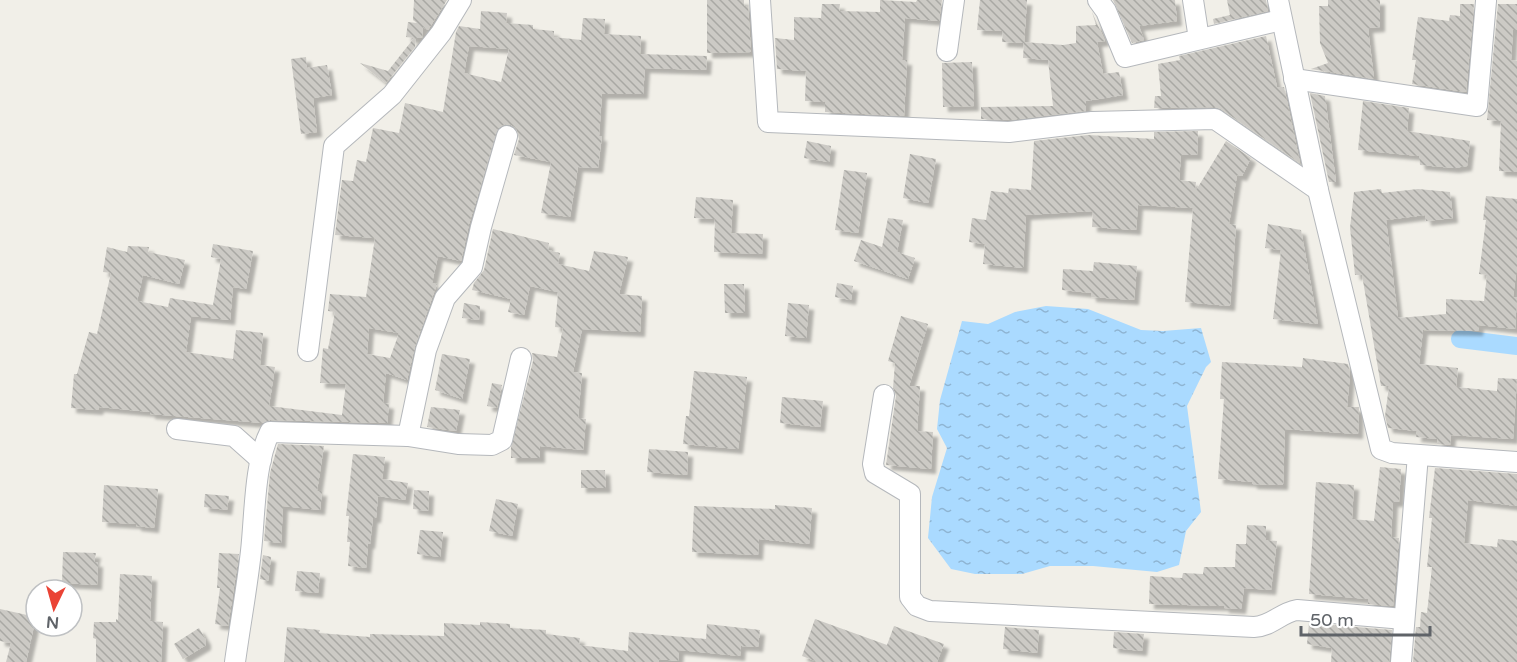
<svg xmlns="http://www.w3.org/2000/svg" width="1517" height="662" font-family="'Varela Round',sans-serif">
<defs>
<pattern id="water-ripples" width="26" height="14" patternUnits="userSpaceOnUse" patternTransform="scale(1.5)"><rect width="26" height="14" fill="#aadaff"/><path d="M2 4q2-2 4 0t4 0M15 11q2-2 4 0t4 0" fill="none" stroke="#8eb4d2"/></pattern>
<pattern id="building-back-hatch" width="6" height="6" patternUnits="userSpaceOnUse" patternTransform="scale(1.5)"><rect width="6" height="6" fill="#cccac5"/><path d="M-1 5l2 2M0 0l6 6M5-1l2 2" fill="none" stroke="#a9a8a4"/></pattern>
<filter id="shadow"><feDropShadow dx="5" dy="5" stdDeviation="1.5" flood-color="#0004"/></filter>
</defs>
<rect width="100%" height="100%" fill="#f1efe8"/>
<polygon fill="url(#water-ripples)" points="1046,306 1088,309 1141,330 1163,331 1201,328 1211,362 1206,367 1187,406 1201,512 1186,531 1179,565 1157,572 1093,566 1050,566 1022,574 975,574 951,569 928,538 932,497 947,448 937,429 940,400 962,321 988,324 1015,312"/>
<g fill="none" stroke-linecap="round" stroke-linejoin="round">
<polyline stroke="#aadaff" stroke-width="18" points="1460,339 1517,346"/>
</g>
<g fill="url(#building-back-hatch)" fill-rule="evenodd" filter="url(#shadow)">
<polygon points="414,0 447,0 428,30 423,27 422,38 416,38 415,47 386,83 360,63 388,71 414,38 406,37 408,22 417,23 413,20"/>
<polygon points="707,0 744,0 744,6 748,6 751,52 707,53"/>
<polygon points="880,0 916,2 917,0 942,0 939,21 905,18 902,60 907,60 904,116 825,112 825,102 805,101 806,71 777,69 775,38 794,40 794,17 821,18 822,4 840,4 839,11 880,12"/>
<polygon points="980,0 1027,0 1024,43 1002,42 1003,31 977,30"/>
<polygon points="1113,0 1175,0 1177,21 1139,26 1144,40 1132,43"/>
<polygon points="1227,0 1266,0 1268,11 1214,24 1213,19 1230,15"/>
<polygon points="1328,0 1380,0 1380,27 1368,28 1374,79 1311,69 1328,63 1320,43 1319,6 1328,6"/>
<polygon points="1460,4 1474,4 1466,92 1412,84 1416,60 1412,60 1418,17 1449,21 1450,15 1460,16"/>
<polygon points="1498,4 1517,4 1517,30 1513,30 1511,60 1517,61 1517,172 1499,171 1501,121 1487,120"/>
<path d="M481 11 507 13 506 23 533 25V29L554 31V37L581 40 583 18 605 19 604 34 641 36 640 54 707 56 706 70 645 68 643 94H602L599 136H602L598 168 578 167 570 217 541 213 551 162 514 155 519 139 516 128 511 125 505 124 498 128 469 224 461 261 438 256 432 283 437 284 415 346 407 380 386 373 383 403 389 404 387 423 270 420 263 423 150 414V412L99 407 98 410 71 408 74 374H77L89 332 97 334 111 273 103 272 107 247 127 252 128 246 149 247 148 252 185 260 179 284 143 275 137 301 168 307 170 298 213 305 221 259 211 257 213 244 253 251 246 289 233 287 230 320 191 316 186 352 233 359 236 330 263 333 260 365 275 367 269 406 342 415 346 384 320 383 323 348 328 349 335 312 328 311 330 294 366 297 375 238 335 235 342 180 353 181 357 160 366 162 373 128 399 133 405 103 443 112 456 32 459 26 480 29ZM469 46 509 49 501 82 464 73ZM369 328 399 333 390 358 367 354Z"/>
<polygon points="1092,12 1105,41 1097,42 1103,74 1119,72 1123,95 1086,101 1086,111 1009,120 981,119 981,107 1053,106 1048,60 1023,58 1024,42 1063,45 1076,43 1076,26 1096,25"/>
<polygon points="1266,36 1277,87 1284,87 1300,163 1221,109 1215,107 1154,108 1155,96 1161,96 1158,64 1180,60 1179,56"/>
<polygon points="306,57 307,68 327,65 332,95 313,98 317,132 301,134 291,59"/>
<polygon points="972,62 974,106 943,107 942,63"/>
<polygon points="1310,93 1325,96 1336,182 1329,182"/>
<polygon points="1363,101 1409,108 1407,131 1470,141 1467,166 1454,168 1420,165 1419,156 1358,150"/>
<polygon points="1198,131 1197,155 1181,155 1179,180 1196,182 1195,192 1226,141 1251,158 1242,176 1237,175 1229,224 1236,225 1230,306 1185,302 1193,208 1138,205 1136,230 1092,227 1093,211 1026,215 1023,268 983,264 985,244 969,242 972,218 986,220 991,191 1008,193 1009,188 1031,190 1034,141 1088,135 1154,139 1154,132"/>
<polygon points="807,141 831,146 829,162 804,158"/>
<polygon points="910,154 936,159 928,203 903,198"/>
<polygon points="844,170 867,173 858,233 835,230"/>
<polygon points="1381,189 1382,193 1418,189 1450,192 1453,218 1426,221 1425,215 1386,220 1398,318 1446,314 1446,299 1484,301 1487,275 1479,274 1486,220 1483,220 1486,196 1517,199 1517,265 1513,297 1517,297 1515,329 1479,325 1478,331 1423,330 1419,364 1458,368 1456,387 1497,391 1498,378 1517,379 1513,439 1451,435 1450,445 1437,444 1438,439 1416,437 1417,431 1388,428 1385,416 1389,386 1381,386 1362,275 1355,275 1350,228 1354,192"/>
<polygon points="696,197 733,200 731,233 763,234 762,254 714,252 715,219 694,218"/>
<polygon points="888,218 903,220 897,252 915,258 908,279 854,261 861,240 882,247"/>
<polygon points="1268,224 1301,230 1318,324 1273,319 1281,250 1265,248"/>
<polygon points="493,229 549,243 548,250 560,253 558,264 589,271 594,251 628,257 619,294 642,296 640,332 582,329 573,372 582,373 578,418 586,419 583,450 540,446 540,458 511,458 511,447 533,361 532,353 557,357 563,328 555,327 558,292 530,286 524,315 508,312 511,299 472,290 474,283 484,270"/>
<polygon points="1094,262 1137,266 1134,300 1091,297 1091,293 1062,290 1063,269 1093,271"/>
<polygon points="837,283 853,286 851,300 835,297"/>
<polygon points="724,284 744,284 745,313 725,313"/>
<polygon points="464,303 480,306 479,320 462,318"/>
<polygon points="788,303 809,305 806,338 785,336"/>
<polygon points="901,316 928,324 909,386 920,386 917,431 933,432 931,469 886,465 896,396 893,388 895,363 888,361"/>
<polygon points="442,354 470,359 462,399 435,390"/>
<polygon points="1303,358 1348,364 1350,374 1347,407 1359,407 1358,434 1285,429 1283,485 1252,484 1252,482 1218,479 1224,399 1220,399 1222,362 1302,367"/>
<polygon points="694,371 747,377 738,449 683,444 686,416 689,416"/>
<polygon points="492,383 502,385 497,408 487,406"/>
<polygon points="782,397 823,401 820,427 780,423"/>
<polygon points="431,407 460,410 456,431 427,427"/>
<polygon points="278,444 324,446 317,491 322,491 320,510 283,506 281,543 264,541 270,473"/>
<polygon points="649,449 688,452 687,475 647,472"/>
<polygon points="353,454 385,457 382,479 408,483 405,500 378,496 376,518 373,518 370,544 368,544 366,568 348,566 350,542 347,542 349,516 346,516"/>
<polygon points="1380,467 1401,469 1399,502 1393,502 1391,537 1399,538 1393,606 1368,604 1368,599 1309,594 1316,482 1354,485 1352,519 1374,521"/>
<polygon points="1435,468 1517,474 1517,506 1468,500 1464,543 1497,547 1498,539 1517,541 1517,662 1413,662 1416,627 1420,627 1421,612 1427,613 1432,567 1427,567 1432,518 1429,518"/>
<polygon points="581,470 605,470 606,488 581,488"/>
<polygon points="104,485 158,489 154,528 136,526 136,524 102,522"/>
<polygon points="414,490 429,491 428,511 413,509"/>
<polygon points="205,494 229,496 227,510 204,507"/>
<polygon points="496,499 518,504 512,536 489,531"/>
<polygon points="775,505 812,508 809,544 759,539 758,555 692,552 694,506 775,509"/>
<polygon points="1247,525 1266,526 1266,540 1277,541 1271,590 1244,588 1241,609 1224,608 1224,606 1149,604 1150,576 1182,578 1183,573 1203,574 1204,567 1235,567 1236,544 1246,544"/>
<polygon points="420,530 443,532 440,557 417,554"/>
<polygon points="63,552 96,553 94,562 98,562 97,585 62,583"/>
<polygon points="219,553 239,554 228,626 215,624 220,588 217,588"/>
<polygon points="263,555 271,557 268,581 260,579"/>
<polygon points="297,571 320,573 318,593 295,591"/>
<polygon points="120,574 152,576 150,621 163,622 161,662 96,662 96,639 93,638 94,622 116,622 116,619 118,620"/>
<polygon points="0,609 36,617 26,662 6,662 11,643 0,641"/>
<polygon points="815,619 887,645 894,626 944,644 937,662 818,662 802,656"/>
<polygon points="480,622 510,624 510,628 546,630 546,634 580,638 579,645 628,651 629,632 706,639 707,624 760,630 758,647 741,646 740,656 679,650 678,661 659,659 659,662 284,662 287,627 320,630 319,633 370,637 370,634 444,636 444,623 480,625"/>
<polygon points="1309,623 1392,630 1389,662 1331,662 1332,648 1307,644"/>
<polygon points="1005,627 1039,630 1037,653 1003,649"/>
<polygon points="199,628 206,640 206,645 183,659 174,644"/>
<polygon points="1114,632 1144,634 1142,651 1113,648"/>
</g>
<g fill="none" stroke-linecap="round" stroke-linejoin="round">
<g stroke="#b5b8bc" stroke-width="22">
<g id="minor">
<polyline points="760,0 768,122 1009,132 1092,122 1215,119 1318,190"/>
<polyline points="1098,0 1106,11 1125,57 1281,20"/>
<polyline points="1193,0 1199,39"/>
<polyline points="1278,0 1318,190 1381,449 1392,453 1517,462"/>
<polyline points="947,51 954,0"/>
<polyline points="1294,79 1477,106 1486,1"/>
<polyline points="308,351 334,146 392,95 441,33 461,0"/>
<path d="M884 395 873 464 875 473 910 494V597L917 606 930 611 1254 627C1272 626 1280 613 1297 610L1404 619"/>
<polyline points="177,429 234,436 261,460"/>
<polyline points="408,436 426,350 445,298 472,267 481,227 507,136"/>
<path d="M235 662C240 625 247 588 251 551 255 516 254 463 270 432L408 436 458 444 492 445 502 440 521 358"/>
<polyline points="1401,662 1418,455"/>
</g>
</g>
<use href="#minor" stroke="#fff" stroke-width="20"/>
</g>
<g transform="translate(54 608) rotate(185)"><circle r="28" fill="#ffffff" stroke="#bfc1c3" stroke-width="1.5"/>
<path d="M0-4.5L10 22L0 15L-10 22Z" fill="#ea4335"/>
<text y="-9" font-size="16" font-weight="bold" text-anchor="middle" fill="#5f6368">N</text>
</g>
<path d="M1301 626v9h129v-9" fill="none" stroke="#5f6368" stroke-width="3"/>
<text x="1310" y="626" font-size="18" fill="#5f6368" stroke="#ffffff" stroke-width="4.5" paint-order="stroke">50 m</text>
</svg>
